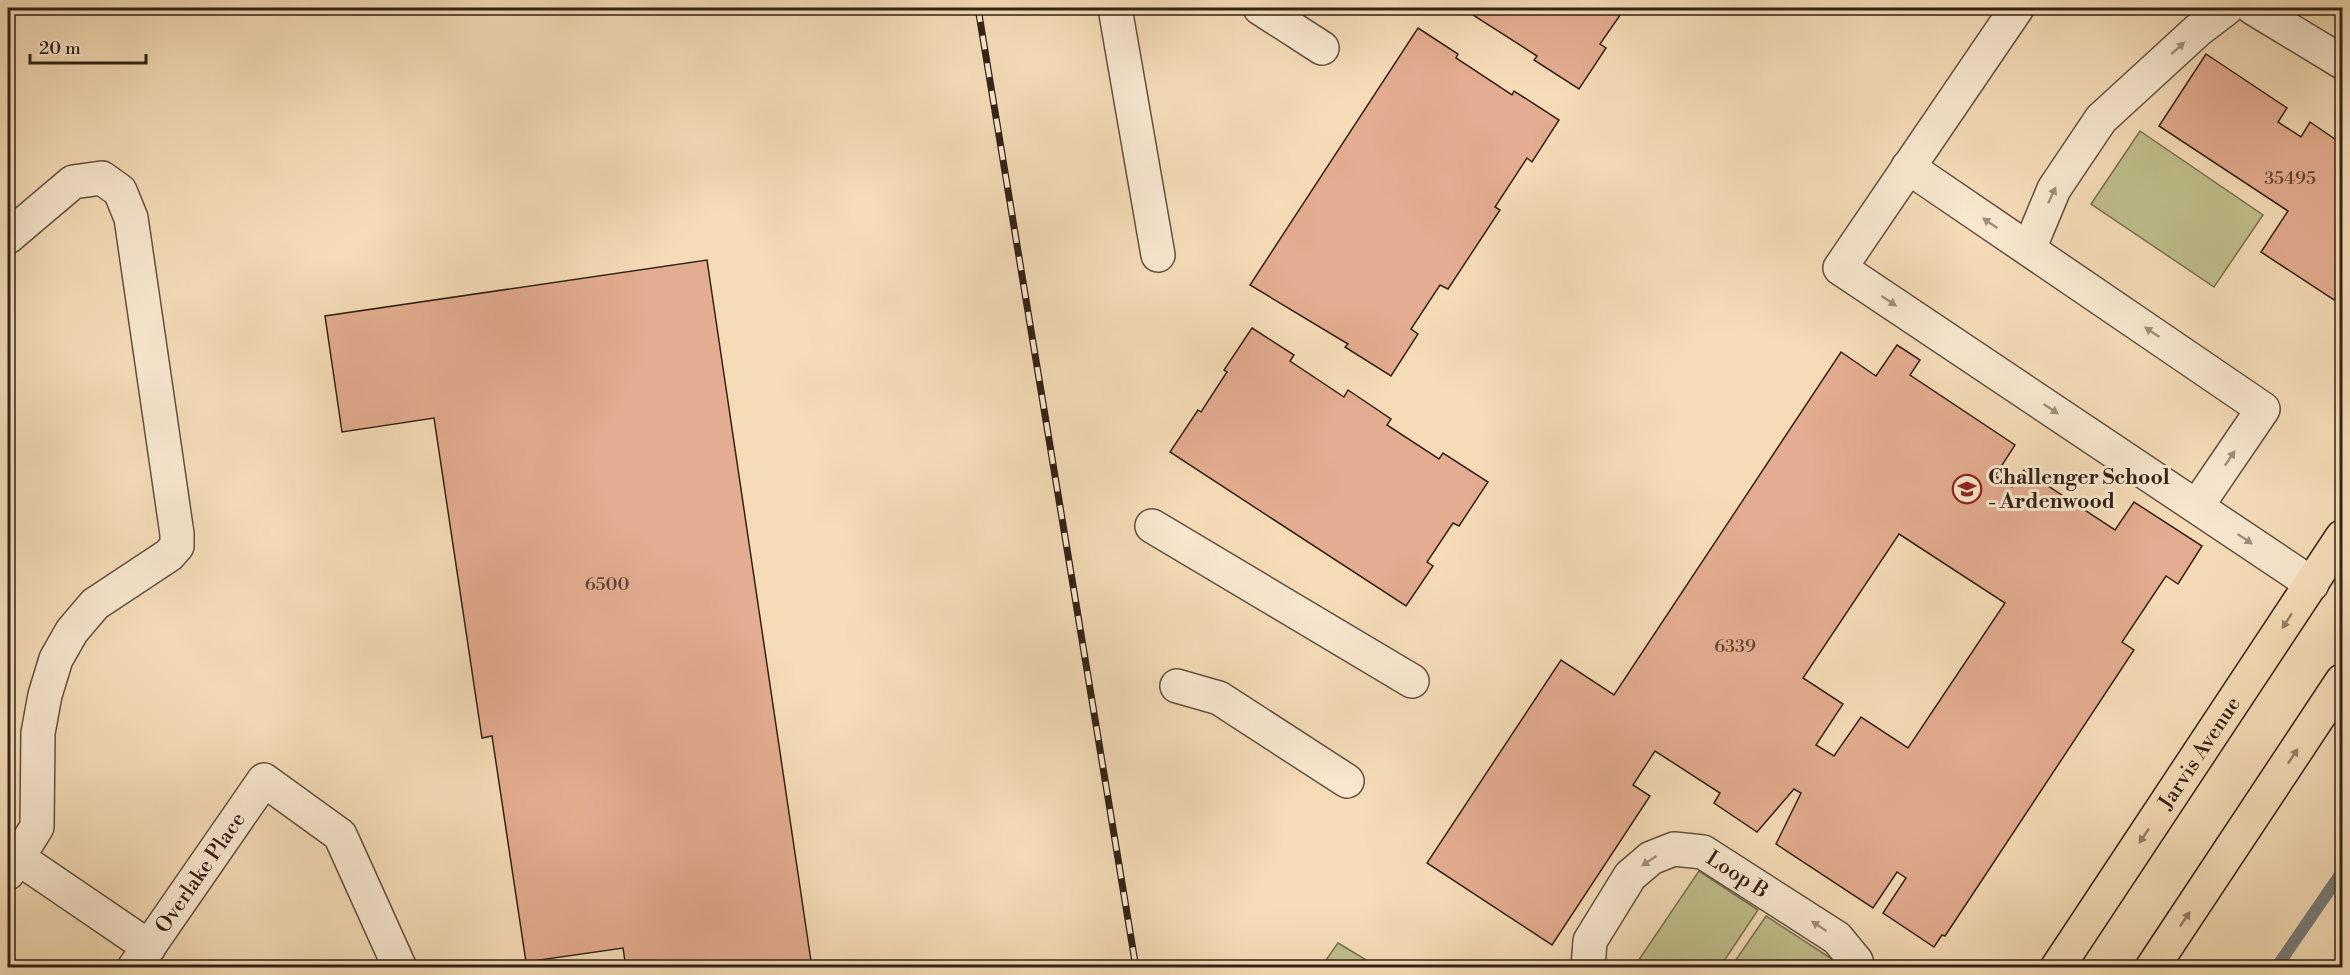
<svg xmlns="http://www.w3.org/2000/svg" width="2350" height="975" font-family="'Libre Bodoni',serif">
<rect width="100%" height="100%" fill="#f5dcb7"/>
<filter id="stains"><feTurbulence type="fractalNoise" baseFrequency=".00333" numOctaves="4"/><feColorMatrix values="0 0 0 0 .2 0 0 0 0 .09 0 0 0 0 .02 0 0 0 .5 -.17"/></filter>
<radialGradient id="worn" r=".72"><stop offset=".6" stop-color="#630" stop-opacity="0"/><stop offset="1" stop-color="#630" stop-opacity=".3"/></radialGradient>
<g fill="#bfbf8c" stroke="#797052" stroke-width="1.5">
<polygon points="2140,131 2263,215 2214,287 2091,204"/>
<polygon points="1699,871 1758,910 1720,967 1634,967"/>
<polygon points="1766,916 1832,959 1826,967 1731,967"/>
<polygon points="1338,943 1378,967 1321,967"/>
</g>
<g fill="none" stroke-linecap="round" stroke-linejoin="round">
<polyline stroke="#767d79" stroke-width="12" points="2276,968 2342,872"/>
</g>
<g fill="#e4ac90" stroke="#332218" stroke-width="1.5" fill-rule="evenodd">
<polygon points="1462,8 1625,8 1600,44 1606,48 1579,89 1534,60 1537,56"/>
<polygon points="1418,28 1458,54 1456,58 1512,95 1514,91 1559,120 1532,162 1527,158 1495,207 1500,210 1448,289 1440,285 1411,329 1418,334 1391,376 1345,347 1348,344 1250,285"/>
<polygon points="2206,54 2287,108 2278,122 2301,137 2310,122 2342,144 2342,286 2334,300 2261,252 2288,211 2159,126"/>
<polygon points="707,260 812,968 626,968 623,948 526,962 492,736 482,738 434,418 342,432 325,316"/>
<polygon points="1252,328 1294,355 1290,361 1344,397 1348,390 1391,419 1387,425 1439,459 1443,453 1488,482 1459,526 1453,523 1427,562 1433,566 1406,606 1170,452 1198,410 1201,412 1227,372 1224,370"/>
<path d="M1897 345 1920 360 1910 375 2015 445 1995 476 2012 487 2024 470 2115 530 2134 502 2202 546 2178 584 2166 576 2122 642 2134 650 1945 936 1942 935 1934 947 1883 913 1906 878 1897 872 1873 908 1776 844 1801 793 1794 789 1757 832 1714 803 1720 793 1655 751 1633 785 1650 796 1552 945 1427 863 1561 660 1614 695 1841 352 1876 376ZM1899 534 2005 603 1908 748 1861 717 1834 756 1816 745 1843 704 1803 678Z"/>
</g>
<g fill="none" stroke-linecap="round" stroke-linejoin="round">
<g stroke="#645040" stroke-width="36">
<g id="minor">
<polyline points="1115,8 1158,255"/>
<polyline points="1260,8 1322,48"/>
<polyline points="2017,8 1840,268 2312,584"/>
<polyline points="2253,8 2342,62"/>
<polyline points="1908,167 2263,409 2197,506"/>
<polyline points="8,237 73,182 102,178 120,191 131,218 177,534 177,546 169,555 95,604 72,631 56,659 45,695 38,733 37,827 8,873"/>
<polyline points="2029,249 2054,189 2101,119 2198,30 2227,8"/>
<polyline points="1152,526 1412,681"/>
<polyline points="1177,686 1219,698 1347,781"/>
<polyline points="8,851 149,947"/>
<path id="s1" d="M134 968 264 780 340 835 400 968"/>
<path id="s2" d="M1588 968 1590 941 1630 876 1651 858 1674 849 1703 852 1837 938 1856 961 1858 968"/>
</g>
</g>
<g stroke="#332218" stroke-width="36">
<g id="major">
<path id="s3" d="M2057 968 2342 537"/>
<polyline points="2152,968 2342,681"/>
</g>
</g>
<use href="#minor" stroke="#f8e8d0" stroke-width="33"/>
<use href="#major" stroke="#f5dcb7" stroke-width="33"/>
<g stroke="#332218" stroke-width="7">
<polyline id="rail" points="978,8 1136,968"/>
</g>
<use href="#rail" stroke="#f8e8d0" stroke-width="4.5" stroke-dasharray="14" stroke-linecap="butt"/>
</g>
<defs><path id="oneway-solid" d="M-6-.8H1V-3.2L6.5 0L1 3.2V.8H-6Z" transform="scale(1.5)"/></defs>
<g fill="#9f8f7d">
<use href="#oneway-solid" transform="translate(2178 48) rotate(-42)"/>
<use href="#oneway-solid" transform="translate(2052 195) rotate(-65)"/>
<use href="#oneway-solid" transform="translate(1990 223) rotate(-146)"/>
<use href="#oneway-solid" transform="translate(1889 301) rotate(34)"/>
<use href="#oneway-solid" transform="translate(2152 332) rotate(-146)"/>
<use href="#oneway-solid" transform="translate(2051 409) rotate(34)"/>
<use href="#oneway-solid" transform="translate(2230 458) rotate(-56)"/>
<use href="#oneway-solid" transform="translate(2245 539) rotate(34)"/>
<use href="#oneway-solid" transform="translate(1649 861) rotate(146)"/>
<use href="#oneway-solid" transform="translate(1819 926) rotate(-147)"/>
</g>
<g fill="#947f68">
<use href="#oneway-solid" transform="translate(2287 621) rotate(123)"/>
<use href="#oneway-solid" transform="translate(2293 756) rotate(-56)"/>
<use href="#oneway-solid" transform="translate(2144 836) rotate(124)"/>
<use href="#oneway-solid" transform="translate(2185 919) rotate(-56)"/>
</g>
<defs>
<g id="school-ring" transform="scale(1.5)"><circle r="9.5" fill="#f8e8d0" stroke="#8f2418" stroke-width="1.5"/><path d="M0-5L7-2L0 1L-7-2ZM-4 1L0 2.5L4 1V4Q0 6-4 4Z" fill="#8f2418"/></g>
</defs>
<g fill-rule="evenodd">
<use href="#school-ring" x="1967" y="489"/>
</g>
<g text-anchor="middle" stroke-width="6" stroke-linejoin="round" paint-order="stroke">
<g font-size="18" fill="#5f4436">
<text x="2290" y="184">35495</text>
<text x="607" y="590">6500</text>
<text x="1735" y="652">6339</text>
</g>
<g font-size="21" font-weight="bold" fill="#332218" stroke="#f8e8d0" text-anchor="start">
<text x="1988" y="484">Challenger School<tspan x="1988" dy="24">- Ardenwood</tspan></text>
</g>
<g font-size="21" fill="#332218" stroke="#f8e8d0">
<text dy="7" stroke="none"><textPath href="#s3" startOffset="258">Jarvis Avenue</textPath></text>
<text dy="7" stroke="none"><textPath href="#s1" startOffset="116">Overlake Place</textPath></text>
<text dy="7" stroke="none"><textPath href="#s2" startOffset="226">Loop B</textPath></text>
</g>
</g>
<rect width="2350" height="975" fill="none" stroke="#f5dcb7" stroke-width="30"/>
<rect x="9" y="9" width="2332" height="957" fill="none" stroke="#332218" stroke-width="3"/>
<rect x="15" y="15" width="2320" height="945" fill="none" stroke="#332218" stroke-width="1.5"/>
<path d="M30 54v9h116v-9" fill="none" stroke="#332218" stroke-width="3"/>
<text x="39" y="54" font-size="18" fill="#332218" stroke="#f8e8d0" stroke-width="4.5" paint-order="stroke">20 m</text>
<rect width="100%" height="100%" filter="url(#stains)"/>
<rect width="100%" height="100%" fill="url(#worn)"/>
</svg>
